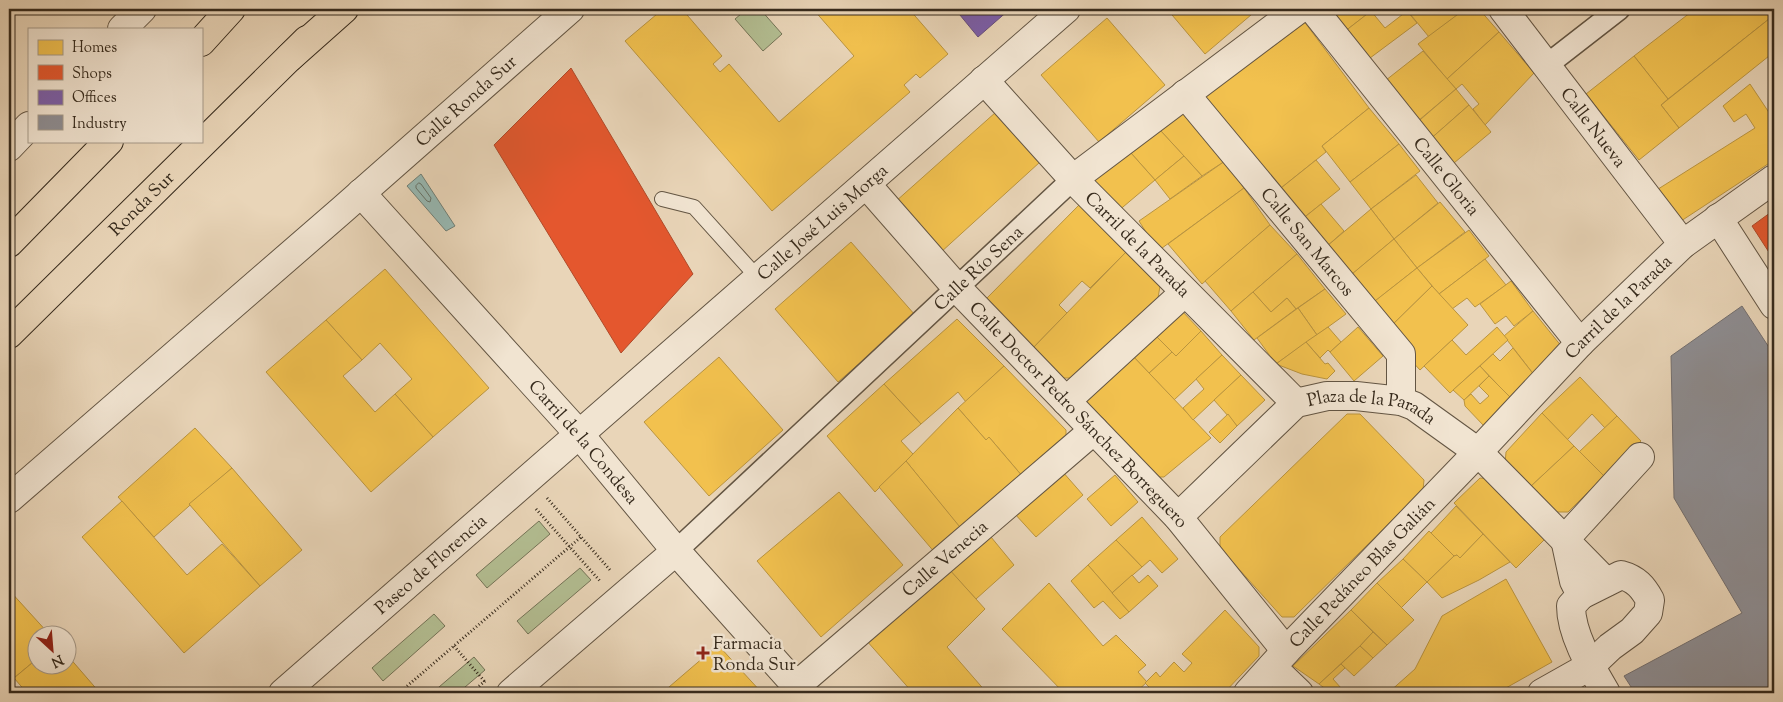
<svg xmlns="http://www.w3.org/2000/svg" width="1783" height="702" font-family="'Sorts Mill Goudy',serif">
<rect width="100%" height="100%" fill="#e9d5b8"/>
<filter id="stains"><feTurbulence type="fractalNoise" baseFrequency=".004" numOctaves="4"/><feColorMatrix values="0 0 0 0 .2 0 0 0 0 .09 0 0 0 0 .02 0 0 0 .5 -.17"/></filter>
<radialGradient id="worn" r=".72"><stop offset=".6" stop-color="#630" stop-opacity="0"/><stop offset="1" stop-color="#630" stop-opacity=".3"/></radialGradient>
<g fill="#b3be92" stroke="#747457">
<polygon points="747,9 760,9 782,34 763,51 735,19"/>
<polygon points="539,521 550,534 487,588 476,575"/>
<polygon points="580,568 591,580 528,634 517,621"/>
<polygon points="434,614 445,626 383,681 372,668"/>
<polygon points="474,657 485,670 458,693 432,693"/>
</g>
<polygon fill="#97b8b2" stroke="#707f76" points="421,174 455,226 446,231 407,186"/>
<g fill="#f2c14e" stroke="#ba943f">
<polygon points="663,9 682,9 722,56 713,64 720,72 729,64 779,122 854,56 813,9 909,9 948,54 920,78 916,74 904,85 910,92 772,211 625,41"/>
<polygon points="1167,9 1258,9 1205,54"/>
<polygon points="1328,9 1374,9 1344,32"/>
<polygon points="1406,9 1465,9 1429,37"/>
<polygon points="1465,9 1479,9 1499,32 1447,79 1418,44"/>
<polygon points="1695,9 1774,9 1774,15 1668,99 1634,56"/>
<polygon points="1371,11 1385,28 1407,11 1417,23 1366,61 1344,32"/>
<polygon points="1774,15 1774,52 1679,128 1661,105"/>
<polygon points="1107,18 1165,85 1099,142 1041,75"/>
<polygon points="1303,20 1369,108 1322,146 1326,152 1281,188 1201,95"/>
<polygon points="1499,32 1534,73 1485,125 1473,109 1479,104 1462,84 1456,89 1447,79"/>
<polygon points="1423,51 1456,89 1412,126 1381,84"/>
<polygon points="1634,56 1668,99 1661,105 1679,128 1639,160 1586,94"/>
<polygon points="1750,84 1774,120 1774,160 1678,223 1655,191 1755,128 1746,114 1734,122 1723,106"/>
<polygon points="1456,89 1469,105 1427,142 1414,125"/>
<polygon points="1469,105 1491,132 1448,168 1427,142"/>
<polygon points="1369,108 1399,144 1350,182 1322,146"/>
<polygon points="1187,109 1225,161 1202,176 1160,130"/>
<polygon points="996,112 1040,162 940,253 895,202"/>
<polygon points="1160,130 1184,156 1155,180 1131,153"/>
<polygon points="1399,144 1420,171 1371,209 1350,182"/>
<polygon points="1131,153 1155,180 1117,212 1090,182"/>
<polygon points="1184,156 1202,176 1170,199 1155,180"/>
<polygon points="1316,160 1340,189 1301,220 1276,192"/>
<polygon points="1225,161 1244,188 1158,251 1139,221"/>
<polygon points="1416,175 1438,203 1394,239 1371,209"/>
<polygon points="1244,188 1270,225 1202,284 1168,244"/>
<polygon points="1440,202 1465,232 1417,268 1394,239"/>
<polygon points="1081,203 1127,251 1090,288 1082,281 1059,305 1067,313 1032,349 986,299"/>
<polygon points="1321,204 1344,231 1325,248 1301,220"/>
<polygon points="1371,209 1394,239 1344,281 1320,252"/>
<polygon points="1270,225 1297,254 1231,311 1205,281"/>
<polygon points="1469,230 1489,256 1439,294 1417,268"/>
<polygon points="1394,239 1417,268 1369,306 1346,279"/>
<polygon points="851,242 915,315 838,382 775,309"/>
<polygon points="1127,251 1160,286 1158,298 1072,378 1061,378 1032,349"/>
<polygon points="1297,254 1325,289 1296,309 1287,298 1271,312 1253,292"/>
<polygon points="1485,259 1506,285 1475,307 1467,298 1452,309 1439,294"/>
<polygon points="1417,268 1432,286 1385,332 1366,308"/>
<polygon points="385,269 489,388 433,437 395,394 412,379 380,343 362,360 326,320"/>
<polygon points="1511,281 1533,311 1514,326 1506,316 1495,324 1480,304"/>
<polygon points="1432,286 1468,325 1420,370 1385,332"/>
<polygon points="1325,289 1346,314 1317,335 1298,308"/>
<polygon points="1253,292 1271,312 1287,298 1296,309 1254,340 1231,311"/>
<polygon points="1298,308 1317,335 1276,364 1257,338"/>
<polygon points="1181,310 1201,331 1176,356 1154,334"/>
<polygon points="1533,311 1562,347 1538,380 1504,336"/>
<polygon points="957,319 1004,366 966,402 958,392 921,424 884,384"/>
<polygon points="326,320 362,360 343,376 375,412 395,394 433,437 371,492 266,372"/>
<polygon points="1328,327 1341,342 1330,352 1328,350 1320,358 1306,342"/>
<polygon points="1358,327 1383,356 1354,381 1330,352"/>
<polygon points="1497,327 1508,340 1450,393 1424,366 1452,340 1466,355"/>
<polygon points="1201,331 1222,355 1174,400 1149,373 1172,352 1176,356"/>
<polygon points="1154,334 1172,352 1149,373 1132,355"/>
<polygon points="1306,342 1325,364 1328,363 1335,371 1327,379 1302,374 1276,364"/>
<polygon points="1513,348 1538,380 1515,403 1480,366 1493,354 1500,361"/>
<polygon points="1130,353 1211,438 1164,477 1152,477 1085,407 1084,395"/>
<polygon points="1222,355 1241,375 1193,420 1183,408 1204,389 1196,379"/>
<polygon points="719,357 783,430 709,496 644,422"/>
<polygon points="1004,366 1066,430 1066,442 1023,477 989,437 986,440 958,408"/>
<polygon points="1480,366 1489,376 1464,400 1453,390"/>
<polygon points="1241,375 1265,400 1237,426 1214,400"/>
<polygon points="1489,376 1512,399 1484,426 1465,406 1464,400 1471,394 1480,404 1489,396 1479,386"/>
<polygon points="1580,377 1617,416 1605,428 1592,414 1567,440 1542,413"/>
<polygon points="884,384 921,424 901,441 913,454 875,492 827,436"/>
<polygon points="958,408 986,440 989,437 1023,477 961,529 906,461"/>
<polygon points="1542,413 1574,446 1529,488 1505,464 1506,452"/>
<polygon points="1228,414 1237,426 1220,443 1209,432"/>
<polygon points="1347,414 1360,414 1424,480 1423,490 1294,617 1282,617 1220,548 1220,537"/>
<polygon points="1617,416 1641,441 1604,476 1579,452"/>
<polygon points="195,428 232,468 154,537 118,497"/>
<polygon points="1574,446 1604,476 1568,512 1557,512 1529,488"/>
<polygon points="906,461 964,532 936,554 879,487"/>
<polygon points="232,468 302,550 260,586 189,504"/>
<polygon points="1062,471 1083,495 1036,537 1014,513"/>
<polygon points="1115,475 1138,502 1111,526 1087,499"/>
<polygon points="1480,478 1489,479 1549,535 1516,568 1454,503"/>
<polygon points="839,492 903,565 821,637 757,561"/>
<polygon points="122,501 187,575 222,544 260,586 184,653 82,537"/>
<polygon points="1456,506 1483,534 1460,558 1457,555 1454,556 1431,533"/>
<polygon points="1142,517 1178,559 1162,573 1150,560 1142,567 1116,540"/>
<polygon points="1429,531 1454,556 1427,582 1403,559"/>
<polygon points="1483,534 1510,562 1479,580 1442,598 1427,582 1454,556 1457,555 1460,558"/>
<polygon points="991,537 1014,565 976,599 950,571 977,543 981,546"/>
<polygon points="1116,540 1142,567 1112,593 1088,565"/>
<polygon points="1403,559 1427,582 1401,608 1377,583"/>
<polygon points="1088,565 1129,612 1120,619 1103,601 1094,608 1071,581"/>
<polygon points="949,569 985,609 947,647 987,693 913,693 866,640"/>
<polygon points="1132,575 1139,583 1148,575 1158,586 1129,612 1112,593"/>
<polygon points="1506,579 1552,662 1497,693 1388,693 1415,669 1442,616"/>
<polygon points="1049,583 1103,646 1116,635 1146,665 1138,672 1147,682 1135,693 1064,693 1002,629"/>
<polygon points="1377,583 1414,620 1387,645 1351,610"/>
<polygon points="9,590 49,634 38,634 38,658 14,678 9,671"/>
<polygon points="1225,610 1259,647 1259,656 1224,693 1155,693 1145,683 1156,672 1160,677 1174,662 1184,672 1192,663 1182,654"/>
<polygon points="1351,610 1373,632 1360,646 1319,684 1293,666"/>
<polygon points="1373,632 1387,645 1373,658 1360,646"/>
<polygon points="718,645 762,693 662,693"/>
<polygon points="1360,646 1373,658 1354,676 1341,664"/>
<polygon points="68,656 100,693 27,693 14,678 38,658 38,664 68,664"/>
<polygon points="1341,664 1345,668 1333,679 1341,688 1335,693 1331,693 1319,684"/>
</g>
<g fill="#e4572e" stroke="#b04a29">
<polygon points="571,68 693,274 621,353 494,145"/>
<polygon points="1774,210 1774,260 1752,226"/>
</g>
<polygon fill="#7b5ea7" stroke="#664e7d" points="955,9 1010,9 978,37"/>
<polygon fill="#8d8d92" stroke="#736f6f" points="1742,306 1774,355 1774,693 1635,693 1624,676 1742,613 1674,498 1671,356"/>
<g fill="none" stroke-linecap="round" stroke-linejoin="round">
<polygon stroke="#667167" stroke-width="1" points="419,183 421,184 431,198 430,202 427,201 416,188 416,186"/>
<g stroke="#635543" stroke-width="16">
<polyline id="service" points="662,199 694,207 758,278"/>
</g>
<g stroke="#635543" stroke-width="24">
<g id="pedestrian">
<polyline points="1547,65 1619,9"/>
<path id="s1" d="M676 551 1073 179"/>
</g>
</g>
<g stroke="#635543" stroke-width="30">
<g id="minor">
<path id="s2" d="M1313 9 1580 343"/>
<path id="s3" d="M1503 9 1683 244"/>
<polyline points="122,29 142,9"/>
<path id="s4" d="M984 80 1073 179 1296 403"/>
<path id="s5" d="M1185 94 1401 354V401"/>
<polyline points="9,147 29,126"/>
<polyline points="1073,179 1299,9"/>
<path id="s6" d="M866 184 957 288 1178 517 1286 651"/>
<path id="s7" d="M361 193 579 434 676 551 803 693"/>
<polyline points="1718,218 1774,305"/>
<polyline points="1066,401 1185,292"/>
<path id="s8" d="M9 499 342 210 570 9"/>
<path id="s9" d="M1178 517 1296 403 1327 396H1356L1401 401 1414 406 1478 452 1606 582"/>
<path d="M1565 539 1574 581 1581 595 1571 606C1571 635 1592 669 1606 693"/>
<polyline points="1565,539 1640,457"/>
<polyline points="1272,667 1299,693"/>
<path id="s10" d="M796 686 1094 430"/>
<path id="s11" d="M283 693 1066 9"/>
<polyline points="511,693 676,551"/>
<path id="s12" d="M1248 693 1286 651 1478 452 1580 343 1683 244 1774 179"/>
<path d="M1542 693 1590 666 1610 647 1632 631 1648 613 1650 600C1643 587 1636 579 1621 575L1581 595"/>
</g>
</g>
<g stroke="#362a1c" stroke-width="30">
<g id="primary">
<polyline points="9,243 109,141"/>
<path id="s13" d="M9 334 307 40"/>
</g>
</g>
<g stroke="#362a1c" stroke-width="30">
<g id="motorway">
<polyline points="201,42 231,9"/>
<polyline points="290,57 344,9"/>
</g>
</g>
<g stroke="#362a1c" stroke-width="3" stroke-dasharray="1 2.5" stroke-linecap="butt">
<polyline points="547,498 610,570"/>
<polyline points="536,509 600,581"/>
<polyline points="454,646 486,683"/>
<polyline points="399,693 581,537"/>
<polyline points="471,693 485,681"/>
</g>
<use href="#service" stroke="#f1e4d1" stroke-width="14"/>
<use href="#pedestrian" stroke="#f1e4d1" stroke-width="21"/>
<use href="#minor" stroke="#f1e4d1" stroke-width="28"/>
<use href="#primary" stroke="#e9d5b8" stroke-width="28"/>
<use href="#motorway" stroke="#e9d5b8" stroke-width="28"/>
</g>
<path fill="#8f2418" stroke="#f1e4d1" stroke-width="2" d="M700.5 645.5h5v5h5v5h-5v5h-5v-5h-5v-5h5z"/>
<g text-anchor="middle" stroke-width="5" stroke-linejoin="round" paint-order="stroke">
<g font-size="18" fill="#362a1c" stroke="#f1e4d1">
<text dy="6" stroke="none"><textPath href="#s8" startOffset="606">Calle Ronda Sur</textPath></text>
<text dy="6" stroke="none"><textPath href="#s3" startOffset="149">Calle Nueva</textPath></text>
<text dy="6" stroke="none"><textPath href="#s2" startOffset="214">Calle Gloria</textPath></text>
<text dy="6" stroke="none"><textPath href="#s13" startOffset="186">Ronda Sur</textPath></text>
<text dy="6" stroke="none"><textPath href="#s11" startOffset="716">Calle José Luis Morga</textPath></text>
<text dy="6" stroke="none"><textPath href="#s5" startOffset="192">Calle San Marcos</textPath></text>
<text dy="6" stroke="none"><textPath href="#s4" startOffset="225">Carril de la Parada</textPath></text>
<text dy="6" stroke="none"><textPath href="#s1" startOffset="414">Calle Río Sena</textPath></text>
<text dy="6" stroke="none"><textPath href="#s12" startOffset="535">Carril de la Parada</textPath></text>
<text dy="6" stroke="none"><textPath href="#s9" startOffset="242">Plaza de la Parada</textPath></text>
<text dy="6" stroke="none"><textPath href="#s6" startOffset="314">Calle Doctor Pedro Sánchez Borreguero</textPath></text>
<text dy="6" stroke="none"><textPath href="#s7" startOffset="334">Carril de la Condesa</textPath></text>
<text dy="6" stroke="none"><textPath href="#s10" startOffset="196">Calle Venecia</textPath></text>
<text dy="6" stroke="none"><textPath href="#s11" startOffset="196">Paseo de Florencia</textPath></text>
<text dy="6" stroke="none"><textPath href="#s12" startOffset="166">Calle Pedáneo Blas Galián</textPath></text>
</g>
<g font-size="18" fill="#362a1c" stroke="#f1e4d1" text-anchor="start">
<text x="713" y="649">Farmacia<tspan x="713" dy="21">Ronda Sur</tspan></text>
</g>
</g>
<rect width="1783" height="702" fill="none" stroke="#e9d5b8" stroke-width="30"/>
<rect x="10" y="10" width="1763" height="682" fill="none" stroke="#362a1c" stroke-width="2.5"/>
<rect x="15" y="15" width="1753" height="672" fill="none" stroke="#362a1c"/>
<rect x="28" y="28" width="175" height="115" fill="#f1e4d1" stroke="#a69a89"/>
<rect x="38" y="40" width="25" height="15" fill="#f2c14e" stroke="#a69a89"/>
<text x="72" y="52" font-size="15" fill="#362a1c">Homes</text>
<rect x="38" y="65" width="25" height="15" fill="#e4572e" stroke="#a69a89"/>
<text x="72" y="78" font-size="15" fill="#362a1c">Shops</text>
<rect x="38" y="90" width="25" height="15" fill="#7b5ea7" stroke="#a69a89"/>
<text x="72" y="102" font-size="15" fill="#362a1c">Offices</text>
<rect x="38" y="115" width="25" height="15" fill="#8d8d92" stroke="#a69a89"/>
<text x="72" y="128" font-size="15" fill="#362a1c">Industry</text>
<g transform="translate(52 650) rotate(154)"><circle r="24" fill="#f1e4d1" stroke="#a69a89"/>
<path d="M0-4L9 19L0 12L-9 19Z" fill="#8f2418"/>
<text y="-8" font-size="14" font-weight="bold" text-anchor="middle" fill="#362a1c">N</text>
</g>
<rect width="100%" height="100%" filter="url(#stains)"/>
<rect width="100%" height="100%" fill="url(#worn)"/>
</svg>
